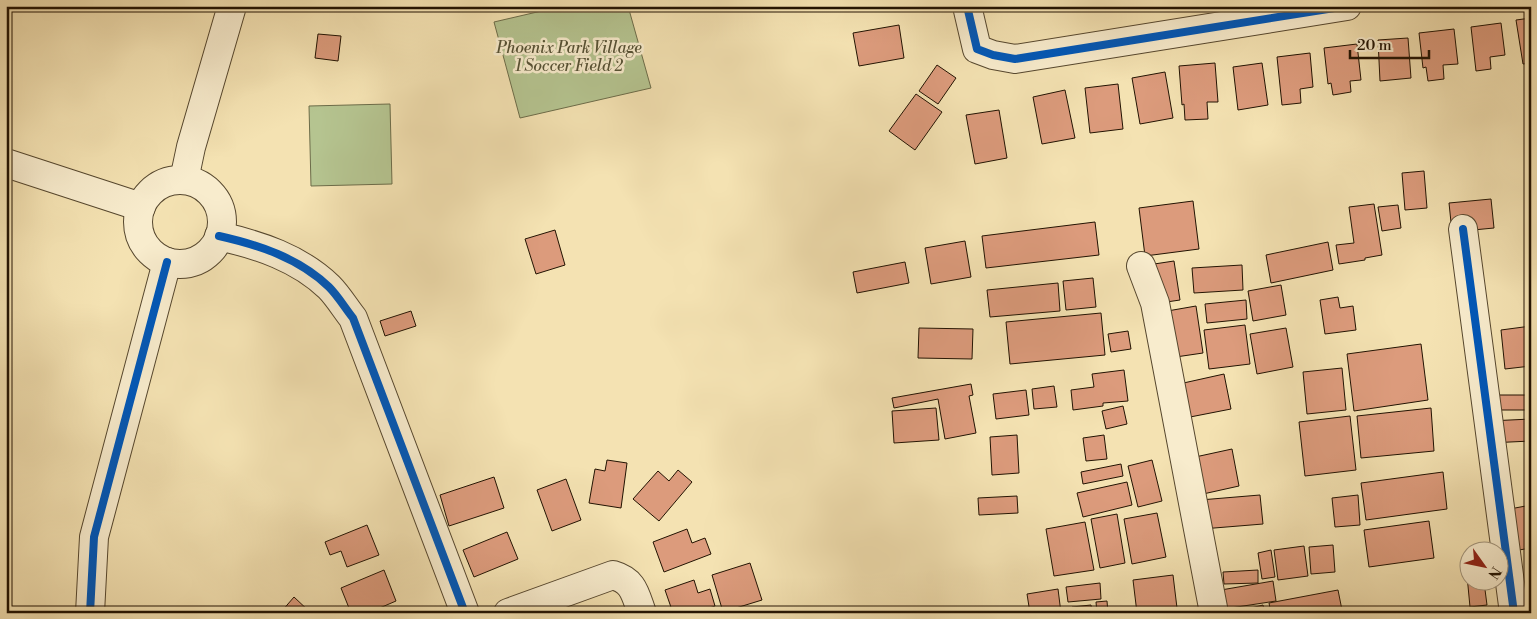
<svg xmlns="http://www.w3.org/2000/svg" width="1537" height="619" font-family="'Libre Bodoni',serif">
<rect width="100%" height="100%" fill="#f4e2b2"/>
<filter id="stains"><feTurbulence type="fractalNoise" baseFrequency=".004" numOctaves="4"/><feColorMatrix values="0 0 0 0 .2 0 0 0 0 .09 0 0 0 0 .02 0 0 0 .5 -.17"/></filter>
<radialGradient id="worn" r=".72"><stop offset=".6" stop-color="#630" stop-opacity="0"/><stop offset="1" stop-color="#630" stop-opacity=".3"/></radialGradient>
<g fill="#b5c490" stroke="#6c6c49">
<polygon points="563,6 628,6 651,88 520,118 494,22"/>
<polygon points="390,104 392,184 311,186 309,106"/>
</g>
<g fill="#dc9b7c" stroke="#221302">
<polygon points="1531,18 1531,63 1523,64 1516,20"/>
<polygon points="1501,23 1505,55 1490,57 1491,69 1476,71 1471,27"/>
<polygon points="899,25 904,58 859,66 853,33"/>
<polygon points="1454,29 1458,64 1443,65 1444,79 1428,81 1426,67 1423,68 1419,33"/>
<polygon points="318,34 341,36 338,61 315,58"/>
<polygon points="1408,38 1411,78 1380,81 1378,40"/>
<polygon points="1357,44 1361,80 1350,81 1351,92 1333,95 1331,83 1328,84 1324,48"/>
<polygon points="1310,53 1313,87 1300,89 1301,103 1282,105 1277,57"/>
<polygon points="1215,63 1218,102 1207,102 1208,119 1185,120 1184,104 1182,105 1179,66"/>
<polygon points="1262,63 1268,105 1238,110 1233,67"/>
<polygon points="937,65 956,78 938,104 919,91"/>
<polygon points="1165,72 1173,118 1140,124 1132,78"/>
<polygon points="1118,84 1123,129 1090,133 1085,88"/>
<polygon points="1065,90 1075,138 1042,144 1033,97"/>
<polygon points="916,94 942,112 915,150 889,131"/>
<polygon points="999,110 1007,158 975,164 966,115"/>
<polygon points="1424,171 1427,208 1405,210 1402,173"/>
<polygon points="1491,199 1494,228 1452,232 1449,203"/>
<polygon points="1193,201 1199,249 1145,256 1139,208"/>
<polygon points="1374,204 1382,255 1365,258 1365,260 1339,264 1336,245 1354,243 1349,207"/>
<polygon points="1398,205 1401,228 1382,231 1378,207"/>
<polygon points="1095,222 1099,255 986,268 982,236"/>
<polygon points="555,230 565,265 536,274 525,239"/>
<polygon points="965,241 971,277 931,284 925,248"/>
<polygon points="1328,242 1333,270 1271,283 1266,255"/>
<polygon points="1174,261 1180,300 1146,305 1141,266"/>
<polygon points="905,262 909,283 857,293 853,272"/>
<polygon points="1242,265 1243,290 1194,293 1192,268"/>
<polygon points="1093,278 1096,307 1066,310 1063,281"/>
<polygon points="1058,283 1060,311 990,317 987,290"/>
<polygon points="1281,285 1286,315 1253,321 1248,291"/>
<polygon points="1338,297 1340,308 1353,306 1356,330 1325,334 1320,300"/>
<polygon points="1246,300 1247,319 1207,323 1205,304"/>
<polygon points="1196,306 1203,353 1162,359 1156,313"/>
<polygon points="411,311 416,326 385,336 380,321"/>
<polygon points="1101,313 1105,355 1010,364 1006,322"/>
<polygon points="1245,325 1250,364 1209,369 1204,330"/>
<polygon points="1531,326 1531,366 1505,369 1501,330"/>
<polygon points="919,328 973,329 972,359 918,358"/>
<polygon points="1286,328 1293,367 1257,374 1250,334"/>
<polygon points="1128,331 1131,349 1111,352 1108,334"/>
<polygon points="1421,344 1428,400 1354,411 1347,354"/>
<polygon points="1342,368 1346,410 1307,414 1303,372"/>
<polygon points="1124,370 1128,401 1103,403 1103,406 1073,410 1071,390 1094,387 1092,374"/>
<polygon points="1224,374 1231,409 1185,418 1179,384"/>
<polygon points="971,384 973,395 969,396 976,433 945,439 938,399 894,408 892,398"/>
<polygon points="1054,386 1057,407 1034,409 1032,389"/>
<polygon points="1026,390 1029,415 996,419 993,394"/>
<rect x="1486" y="395" width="45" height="15"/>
<polygon points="1123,406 1127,424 1106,429 1102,411"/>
<polygon points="936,408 939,440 894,443 892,411"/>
<polygon points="1431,408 1434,451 1361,458 1357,416"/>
<polygon points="1350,416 1356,470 1305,476 1299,422"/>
<polygon points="1531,419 1531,441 1489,443 1489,421"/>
<polygon points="1017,435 1019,473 992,475 990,437"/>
<polygon points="1104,435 1107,459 1086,461 1083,438"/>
<polygon points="1232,449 1239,486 1194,496 1186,459"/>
<polygon points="607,460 627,463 621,508 589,503 595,469 605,471"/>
<polygon points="1152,460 1162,501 1138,507 1128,466"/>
<polygon points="1121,464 1123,476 1083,484 1081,472"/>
<polygon points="678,470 692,482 659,521 633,499 658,471 669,481"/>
<polygon points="1443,472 1447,509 1366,520 1361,483"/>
<polygon points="494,477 504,508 449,526 440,495"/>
<polygon points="566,479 581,520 552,531 537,490"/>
<polygon points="1127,482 1132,505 1083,517 1077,493"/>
<polygon points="1260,495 1263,524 1202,529 1200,500"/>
<polygon points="1358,495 1360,525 1335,527 1332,498"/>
<polygon points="1017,496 1018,513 979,515 978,498"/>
<polygon points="1531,505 1531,548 1501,553 1494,512"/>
<polygon points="1157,513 1166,557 1132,564 1124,519"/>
<polygon points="1117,514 1125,563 1100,568 1091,519"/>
<polygon points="1429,521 1434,558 1369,567 1364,530"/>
<polygon points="1085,522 1094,570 1054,576 1046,529"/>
<polygon points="367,525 379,555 347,567 341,551 330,555 325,542"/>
<polygon points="687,529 692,543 705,538 711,554 664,572 653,542"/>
<polygon points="507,532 518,559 474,577 463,550"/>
<polygon points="1333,545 1335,572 1311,574 1309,547"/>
<polygon points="1304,546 1308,576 1278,580 1274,550"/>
<polygon points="1271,550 1275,577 1262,579 1258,553"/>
<polygon points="750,563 762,600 723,612 712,575"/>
<polygon points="1466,565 1470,565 1470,582 1484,582 1487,605 1470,607"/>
<polygon points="384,570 396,601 368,613 351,613 341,588"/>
<polygon points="1258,570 1258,583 1224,584 1223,572"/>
<polygon points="1173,575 1177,608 1137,613 1133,580"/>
<polygon points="694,580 698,593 710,589 715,606 696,613 673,613 665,590"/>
<polygon points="1273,581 1276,601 1224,609 1221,590"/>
<polygon points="1531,581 1531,613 1511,613 1504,589"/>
<polygon points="1100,583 1101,599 1068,602 1066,587"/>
<polygon points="1058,589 1061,613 1030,613 1027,594"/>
<polygon points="1338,590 1342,610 1326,613 1271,613 1269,603"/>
<polygon points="294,597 311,613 281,612"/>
<polygon points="1107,601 1108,613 1097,613 1096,602"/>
<polygon points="1091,605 1092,613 1073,613 1072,607"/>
<polygon points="1263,605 1265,613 1231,613"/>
</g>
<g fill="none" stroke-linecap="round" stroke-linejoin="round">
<g stroke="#56472e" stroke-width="30">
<g id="minor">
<polyline points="967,6 977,49 993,55 1015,59 1347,6"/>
<polyline points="6,163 141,207"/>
<polyline points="184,180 191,147 232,6"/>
<circle cx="180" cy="222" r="42"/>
<polyline points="1463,229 1514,613"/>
<path d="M219 236C259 245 299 258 329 287 338 296 345 308 353 318L465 613"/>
<polyline points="1141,266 1155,303 1214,613"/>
<polyline points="90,613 94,537 167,262"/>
<path d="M508 613 613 575C634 581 635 594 642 613"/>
</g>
</g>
<use href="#minor" stroke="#f8eccd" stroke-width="28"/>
<g stroke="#f8eccd" stroke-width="11">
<g id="cycleway">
<polyline points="967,6 977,49 993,55 1015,59 1347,6"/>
<polyline points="1463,229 1514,613"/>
<path d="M219 236C259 245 299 258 329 287 338 296 345 308 353 318L465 613"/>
<polyline points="90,613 94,537 167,262"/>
</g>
</g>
<use href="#cycleway" stroke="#0057b8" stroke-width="8"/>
</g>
<g text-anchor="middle" stroke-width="5" stroke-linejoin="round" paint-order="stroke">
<g font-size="16" font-style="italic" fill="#555134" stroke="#f8eccd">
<text x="569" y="53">Phoenix Park Village<tspan x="569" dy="18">1 Soccer Field 2</tspan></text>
</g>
</g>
<rect width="1537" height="619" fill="none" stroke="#f4e2b2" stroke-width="25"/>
<rect x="8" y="8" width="1522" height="604" fill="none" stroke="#221302" stroke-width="2.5"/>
<rect x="12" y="12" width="1512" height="594" fill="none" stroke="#221302"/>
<g transform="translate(1484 566) rotate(123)"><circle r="24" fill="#f8eccd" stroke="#a2957c"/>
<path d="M0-4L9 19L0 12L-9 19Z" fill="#8f2418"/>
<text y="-8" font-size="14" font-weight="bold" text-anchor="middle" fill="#221302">N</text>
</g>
<path d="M1350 50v8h79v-8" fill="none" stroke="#221302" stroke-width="2.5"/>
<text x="1357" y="50" font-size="15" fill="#221302" stroke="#f8eccd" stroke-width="4" paint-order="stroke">20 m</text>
<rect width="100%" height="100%" filter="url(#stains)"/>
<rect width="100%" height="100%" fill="url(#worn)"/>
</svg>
